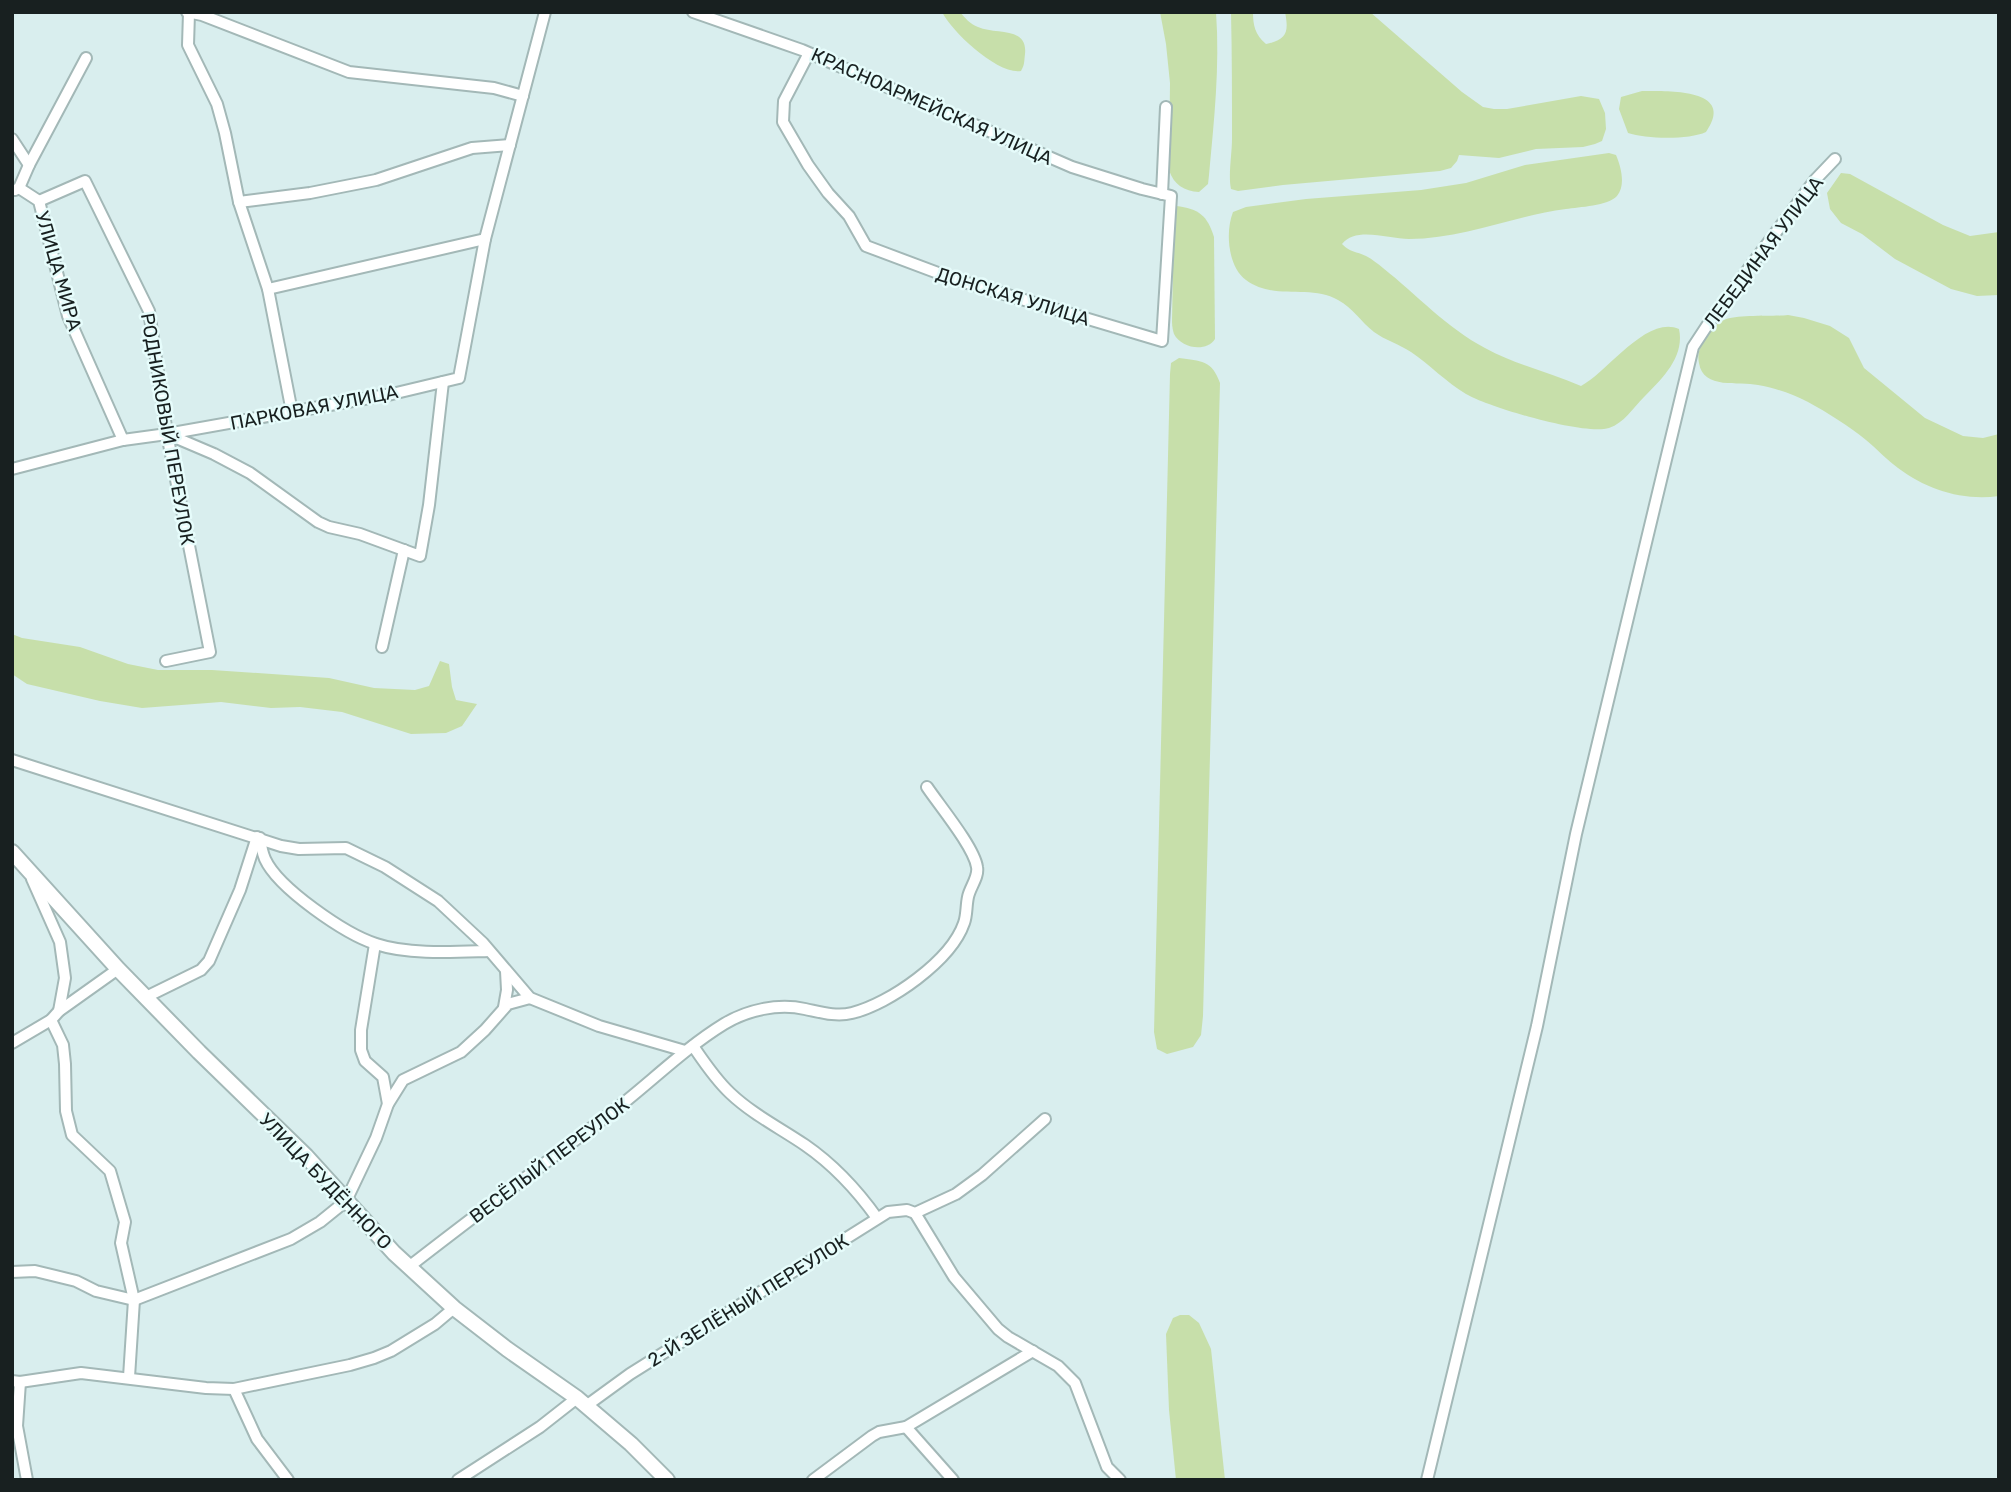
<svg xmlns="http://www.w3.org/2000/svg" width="2011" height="1492" font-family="Rubik,sans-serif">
<rect width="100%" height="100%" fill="#d9eeee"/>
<g fill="#c7dfaa">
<path d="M942 12H960C965 18 970 24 978 27 996 35 1028 26 1025 54 1024 61 1025 64 1021 71 998 75 952 32 942 12Z"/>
<path d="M1160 12H1216C1220 67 1214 121 1209 175L1208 184 1199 192C1184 191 1174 185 1169 170L1170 83 1166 44Z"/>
<path d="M1231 12H1253C1253 25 1255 35 1266 44 1287 40 1289 32 1285 12H1370L1462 92 1483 107 1494 109H1507L1581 96 1599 99 1605 113 1606 129 1602 141 1595 144 1583 147 1536 149 1499 158 1459 155 1457 161 1451 168 1440 171 1283 185 1238 191 1231 189C1228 175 1232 154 1232 139 1232 97 1232 55 1231 12Z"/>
<path d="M1642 91C1667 91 1737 88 1706 132 1689 140 1646 139 1628 133L1619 109 1621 97Z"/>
<path d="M1609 153 1616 155C1621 167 1626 185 1617 196 1608 206 1579 207 1566 209 1513 216 1462 239 1409 239 1389 239 1356 226 1342 244 1351 253 1356 251 1366 256 1372 259 1378 264 1383 268 1417 295 1447 328 1485 348 1516 365 1549 372 1581 386 1607 373 1646 315 1679 329 1685 357 1662 379 1644 397 1633 408 1624 423 1609 428 1585 436 1488 407 1466 394 1446 382 1430 365 1411 352 1399 344 1385 340 1374 332 1361 322 1353 308 1338 300 1310 284 1274 301 1246 280 1228 267 1225 232 1233 212L1246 207 1306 199 1421 190 1466 183 1525 165Z"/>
<polygon points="1841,173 1850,174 1943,225 1970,236 1999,232 1999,295 1977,296 1951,289 1895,259 1862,234 1841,223 1830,209 1827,193"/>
<path d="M1176 206C1199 209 1207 215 1214 237L1215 339C1206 353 1181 348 1174 334 1173 331 1172 326 1172 322L1174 212Z"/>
<path d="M1788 315 1804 318 1830 326 1849 338 1864 368 1925 418 1963 436 1983 438 1999 434V496C1963 501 1927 490 1898 468 1887 460 1877 449 1866 440 1849 426 1828 413 1808 402 1793 394 1775 388 1758 385 1739 381 1703 390 1699 363 1697 353 1700 347 1706 338 1710 332 1716 323 1724 320 1737 314 1772 317 1788 315Z"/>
<path d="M1179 358C1201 361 1212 360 1220 383L1203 1016 1201 1035 1193 1047 1167 1054 1157 1049 1154 1032 1170 374 1171 363Z"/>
<polygon points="12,634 22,638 80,647 128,664 158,670 212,670 329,678 374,688 415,690 429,686 440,661 449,664 452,687 456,700 477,704 462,726 446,733 411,734 342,712 300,707 271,708 221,702 142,708 100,701 27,684 12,674"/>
<polygon points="1180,1315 1189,1315 1199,1323 1211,1349 1225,1480 1176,1480 1169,1410 1166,1334 1173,1318"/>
</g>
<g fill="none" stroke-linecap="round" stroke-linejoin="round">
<g stroke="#a3b8b7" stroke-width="14">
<g id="minor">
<polyline points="187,12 202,15 349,72 494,88 523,96"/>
<polyline points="693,12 802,50 1072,167 1142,189 1171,196 1162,341 954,279 866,246 849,216 828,193 808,165 783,122 784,101 809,53"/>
<polyline points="189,13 188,45 217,104 225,133 239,202 268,289 292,412"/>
<polyline points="12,139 29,165"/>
<polyline points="19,188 39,201 68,316 123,440"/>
<polyline points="15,190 19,188 29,165 86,58"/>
<polyline points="1162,194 1166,107"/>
<polyline points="39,201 85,181 149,311 167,434 210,652 166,661"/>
<polyline points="239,202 310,193 376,180 472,148 510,145"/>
<polyline points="268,289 485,239"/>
<polyline points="167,434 214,454 250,473 318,522 329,527 360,534 420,556 429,505 443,382"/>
<polyline points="12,469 123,440 167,434 392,394 459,378 485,239 545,12"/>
<polyline points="382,647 404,550"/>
<polyline points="12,760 281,846 299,849 346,848 385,867 438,901 483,943 530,998 599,1026 685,1051"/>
<path d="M260 838C261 846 262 852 265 859 278 888 345 934 376 944 409 955 455 952 489 951"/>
<polyline points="32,879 60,942 65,978 59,1011"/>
<polyline points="375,944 361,1030 361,1050 365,1061 383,1077 388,1104"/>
<polyline points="146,997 201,970 209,961 240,890 257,837"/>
<polyline points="504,1007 507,990 506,971"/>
<polyline points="51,1020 63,1045 65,1064 66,1111 72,1135 110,1171 125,1222 121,1243 134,1300 129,1377"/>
<polyline points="12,1043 51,1020 59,1011 118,969"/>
<path d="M693 1046C704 1062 715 1079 730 1093 752 1114 780 1128 805 1145 834 1165 857 1190 877 1218"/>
<polyline points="915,1213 954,1277 998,1329 1008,1337 1058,1366 1075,1383 1107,1467 1120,1480"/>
<path d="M410 1266C478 1213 547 1162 616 1109 652 1081 685 1048 724 1024 747 1010 778 1003 805 1009 820 1012 836 1017 852 1013 889 1004 951 961 964 923 967 915 966 906 968 897 970 887 979 877 977 867 974 847 939 805 927 787"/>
<polyline points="12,1272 35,1271 76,1281 96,1291 134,1300 291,1239 320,1222 346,1201 376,1138 388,1104 403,1080 461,1052 485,1030 508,1004 530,998"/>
<polyline points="12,1381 20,1382 81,1373 206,1388 234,1389 350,1365 374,1358 391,1351 435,1324 454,1308"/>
<polyline points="20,1382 17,1426 27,1480"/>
<polyline points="234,1389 257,1439 288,1480"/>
<polyline points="586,1406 630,1374 888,1212 907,1210 915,1213 956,1194 982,1175 1045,1119"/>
<polyline points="906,1427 953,1480"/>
<polyline points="458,1480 540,1427 577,1398"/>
<polyline points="813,1480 872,1436 879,1432 906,1427 1033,1351"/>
<polyline points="1427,1480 1537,1026 1576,834 1693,347 1714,315 1815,180 1835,159"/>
</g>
</g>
<g stroke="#a3b8b7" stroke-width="18">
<polyline id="major" points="12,852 118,969 199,1052 306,1156 394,1253 454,1308 507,1349 577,1398 631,1444 667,1480"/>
</g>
<use href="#minor" stroke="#fff" stroke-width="10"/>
<use href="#major" stroke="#fff" stroke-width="14"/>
</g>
<g text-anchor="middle" stroke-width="5" stroke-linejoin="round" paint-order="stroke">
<g font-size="19" fill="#182020" stroke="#e6fcfb">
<text transform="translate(932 106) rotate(24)" y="7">КРАСНОАРМЕЙСКАЯ УЛИЦА</text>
<text transform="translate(1763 252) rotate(-53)" y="7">ЛЕБЕДИНАЯ УЛИЦА</text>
<text transform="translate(59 271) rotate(74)" y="7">УЛИЦА МИРА</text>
<text transform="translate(1013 296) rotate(17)" y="7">ДОНСКАЯ УЛИЦА</text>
<text transform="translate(314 407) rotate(-11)" y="7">ПАРКОВАЯ УЛИЦА</text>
<text transform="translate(168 429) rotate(80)" y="7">РОДНИКОВЫЙ ПЕРЕУЛОК</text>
<text transform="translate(549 1160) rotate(-37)" y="7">ВЕСЁЛЫЙ ПЕРЕУЛОК</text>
<text transform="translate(326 1181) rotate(46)" y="7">УЛИЦА БУДЁННОГО</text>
<text transform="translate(748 1300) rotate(-32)" y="7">2-Й ЗЕЛЁНЫЙ ПЕРЕУЛОК</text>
</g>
</g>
<rect width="2011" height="1492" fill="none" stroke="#182020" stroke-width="28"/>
</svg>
